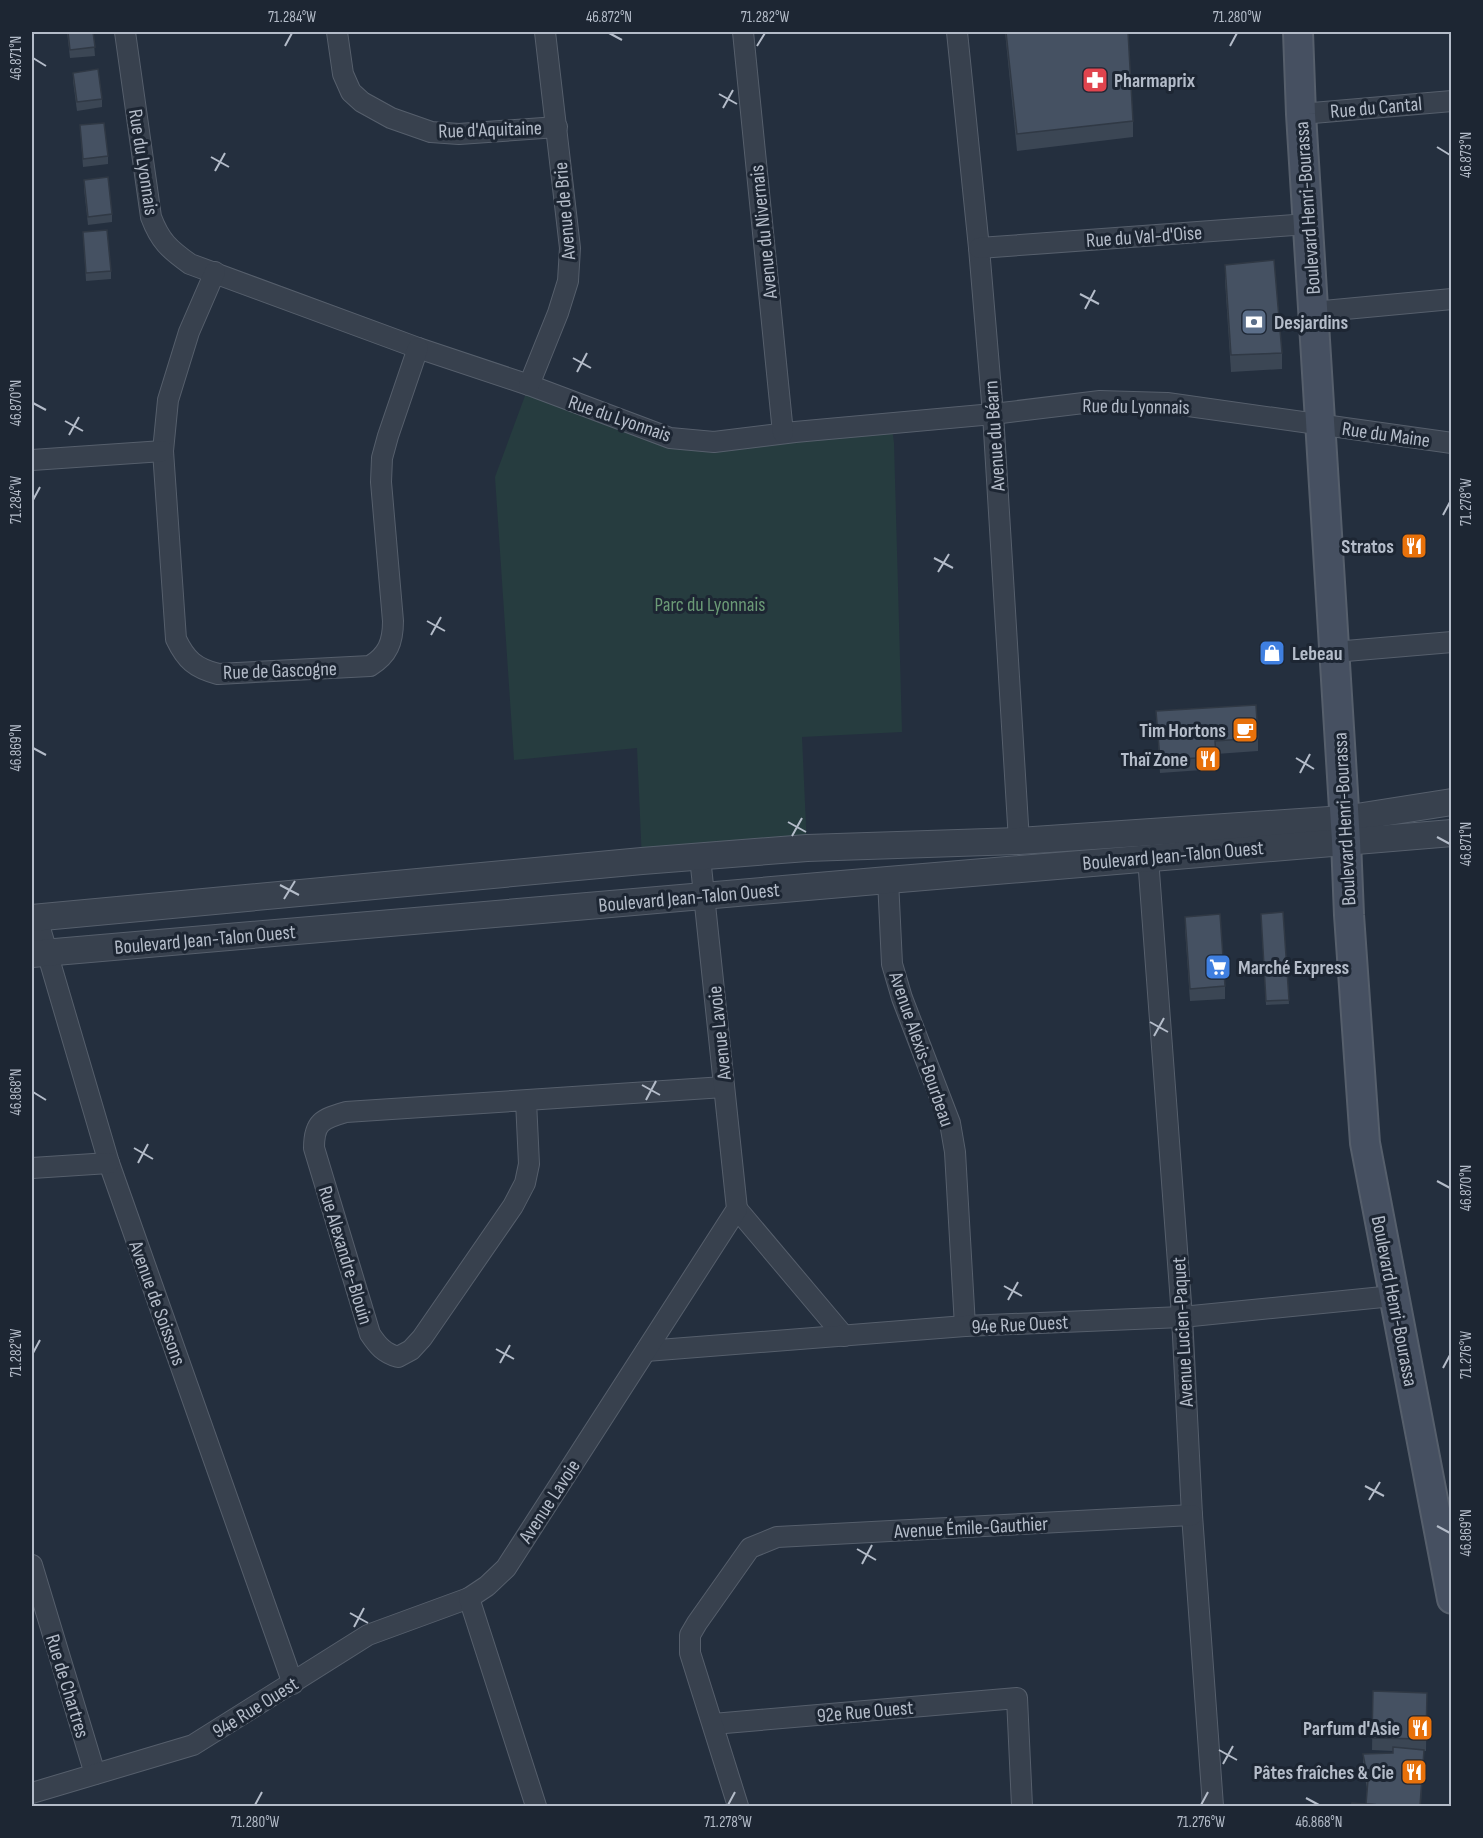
<svg xmlns="http://www.w3.org/2000/svg" width="1483" height="1838" font-family="'Sofia Sans Condensed',sans-serif">
<rect width="100%" height="100%" fill="#242f3e"/>
<polygon fill="#263c3f" points="529,385 670,438 891,421 894,443 902,732 802,737 807,848 642,861 637,748 514,760 495,477"/>
<g fill="none" stroke-linecap="round" stroke-linejoin="round">
<g stroke="#565f6c" stroke-width="22">
<g id="minor">
<path d="M125 32 151 217C160 241 169 249 190 264L418 348 529 385 670 438 714 442 795 432 993 414 1100 401 1167 403 1452 443"/>
<polyline points="337,32 343,74 351,92 362,102 391,118 431,132 459,134 557,127"/>
<polyline points="743,32 783,433"/>
<polyline points="957,32 979,248 993,414 1019,841"/>
<polyline points="1301,114 1452,101"/>
<polyline points="979,248 1308,224"/>
<path d="M215 272 189 332 168 400 163 451 176 639C186 660 195 668 218 674L370 666C388 655 393 642 393 621L381 482 382 458 388 436 418 348"/>
<polyline points="1313,312 1452,299"/>
<polyline points="529,385 558,313 568,281 570,248 545,32"/>
<polyline points="32,460 163,451"/>
<polyline points="1334,652 1452,642"/>
<polyline points="1148,858 1182,1317 1192,1515 1213,1806"/>
<polyline points="888,880 892,964 902,998 950,1123 955,1152 965,1326"/>
<polyline points="37,918 109,1163 293,1684"/>
<path d="M526 1101 529 1164 525 1183 513 1206 422 1338 411 1350 398 1357C384 1353 378 1346 370 1334L314 1148C314 1122 322 1119 346 1112L724 1087"/>
<polyline points="32,1168 109,1163"/>
<polyline points="737,1209 844,1336"/>
<polyline points="646,1351 965,1326 1182,1317 1393,1296"/>
<polyline points="32,1565 95,1774"/>
<polyline points="713,1724 1017,1698 1022,1806"/>
<polyline points="32,1793 193,1745 368,1635 469,1598"/>
<polyline points="536,1806 469,1598 487,1586 506,1568 737,1209 700,857"/>
<polyline points="738,1806 690,1653 690,1635 697,1623 750,1548 777,1537 1192,1515"/>
</g>
</g>
<g stroke="#565f6c" stroke-width="28">
<g id="tertiary">
<polyline points="32,918 642,861 807,848 1019,841 1344,819 1452,802"/>
<polyline points="32,954 888,880 1452,833"/>
</g>
</g>
<g stroke="#565f6c" stroke-width="32">
<polyline id="secondary" points="1298,32 1301,114 1346,841 1349,915 1365,1143 1452,1599"/>
</g>
<use href="#minor" stroke="#38414e" stroke-width="20"/>
<use href="#tertiary" stroke="#38414e" stroke-width="26"/>
<use href="#secondary" stroke="#465061" stroke-width="28"/>
</g>
<g fill="#3b4654">
<polygon points="67,32 93,32 95,56 70,58"/>
<polygon points="1005,32 1128,32 1133,121 1133,137 1017,151"/>
<polygon points="73,73 102,99 102,107 77,111 73,81"/>
<polygon points="80,125 108,156 108,164 83,167"/>
<polygon points="84,180 112,214 112,222 88,225 84,189"/>
<polygon points="83,232 111,271 111,279 86,281"/>
<polygon points="1225,265 1282,353 1282,369 1231,372 1225,281"/>
<polygon points="1156,711 1258,738 1258,751 1216,754 1216,769 1160,773"/>
<polygon points="1283,912 1289,1004 1266,1005 1261,914"/>
<polygon points="1185,917 1225,986 1225,999 1190,1001 1185,929"/>
<polygon points="1373,1691 1427,1693 1426,1751 1424,1751 1424,1763 1366,1804 1367,1789 1363,1767 1363,1754 1393,1753 1393,1751 1372,1750"/>
</g>
<polygon fill="#303945" points="1424,1750 1424,1763 1421,1806 1420,1806"/>
<g fill="#455162" stroke="#303945" stroke-width="1.5">
<polygon points="68,32 93,32 95,47 70,50"/>
<polygon points="1006,32 1128,32 1133,121 1017,134"/>
<polygon points="98,69 102,99 77,102 73,73"/>
<polygon points="104,123 108,156 83,159 80,125"/>
<polygon points="108,177 112,214 88,217 84,180"/>
<polygon points="107,230 111,271 86,273 83,232"/>
<polygon points="1274,260 1282,353 1231,355 1225,265"/>
<polygon points="1256,705 1258,738 1215,741 1216,757 1160,760 1156,711"/>
<polygon points="1283,912 1289,1000 1266,1001 1261,914"/>
<polygon points="1220,914 1225,986 1190,989 1185,917"/>
<polygon points="1373,1691 1427,1693 1426,1739 1372,1738"/>
<polygon points="1393,1747 1424,1750 1420,1806 1394,1806 1366,1804 1368,1780 1363,1754 1393,1753"/>
<polygon points="1352,1803 1394,1806 1351,1806"/>
</g>
<path fill="none" stroke="#b4bcc9" stroke-width="2" d="M609 33 622 40M285 46 292 33M757 46 765 33M1230 46 1237 33M33 58 46 66M719 94 737 104M723 108 733 90M1437 147 1450 155M211 157 229 167M215 171 225 153M1080 294 1099 304M1085 309 1095 290M573 358 591 368M577 372 587 353M33 403 46 410M65 421 83 431M69 435 79 417M33 500 40 487M1443 515 1450 502M934 558 953 568M938 572 949 554M427 621 445 631M431 635 441 617M33 748 46 755M1296 758 1314 769M1300 773 1310 754M788 822 806 832M792 836 802 818M1437 837 1450 844M280 885 299 895M284 899 295 881M1150 1022 1168 1032M1154 1036 1164 1018M642 1085 660 1095M33 1092 46 1100M646 1100 656 1081M134 1148 153 1159M138 1163 148 1144M1437 1181 1450 1188M1004 1286 1022 1296M1008 1300 1018 1282M496 1349 514 1359M33 1353 40 1340M500 1363 510 1345M1443 1368 1450 1355M1365 1486 1384 1496M1369 1500 1380 1482M1437 1526 1450 1533M857 1549 876 1560M862 1564 872 1545M350 1613 368 1623M354 1627 364 1608M1219 1750 1237 1760M1223 1764 1233 1746M1306 1798 1319 1805M255 1805 262 1792M728 1805 735 1792M1201 1805 1208 1792"/>
<defs>
<g id="pharmacy-square" transform="scale(1.35)"><rect x="-9" y="-9" width="18" height="18" rx="4" fill="#e0444e" stroke="#1d2633"/><path d="M-2-6h4v4h4v4h-4v4h-4v-4h-4v-4h4Z" fill="#fff"/></g>
<g id="bank-square" transform="scale(1.35)"><rect x="-9" y="-9" width="18" height="18" rx="4" fill="#5c6f8a" stroke="#1d2633"/><path d="M-6-4H6V4H-6ZM0-2.3a2.3 2.3 0 1 0 0 4.6a2.3 2.3 0 1 0 0-4.6Z" fill="#fff"/></g>
<g id="restaurant-square" transform="scale(1.35)"><rect x="-9" y="-9" width="18" height="18" rx="4" fill="#e8710a" stroke="#1d2633"/><path d="M-5-6h1v4h1v-4h1v4h1v-4h1v5L-1.5 .5V6h-2V.5L-5-1ZM5-6V6H3V1.5H1.5Q1.5-4 5-6Z" fill="#fff"/></g>
<g id="shop-square" transform="scale(1.35)"><rect x="-9" y="-9" width="18" height="18" rx="4" fill="#3f7fe0" stroke="#1d2633"/><path d="M-5-2.5h2.3a2.7 3.5 0 0 1 5.4 0H5L5.5 6h-11ZM-1.5-2.5h3a1.5 2.3 0 0 0-3 0Z" fill="#fff"/></g>
<g id="cafe-square" transform="scale(1.35)"><rect x="-9" y="-9" width="18" height="18" rx="4" fill="#e8710a" stroke="#1d2633"/><path d="M-5.5-4.5H6V0H3Q3 3.5 0 3.5H-2.5Q-5.5 3.5-5.5 0ZM3-3.2v2h1.7v-2ZM-6 4.5H4V6H-6Z" fill="#fff"/></g>
<g id="supermarket-square" transform="scale(1.35)"><rect x="-9" y="-9" width="18" height="18" rx="4" fill="#3f7fe0" stroke="#1d2633"/><path d="M-6-5.5h2.5l.6 2H6L4.5 2H-2.5L-4.4-4H-6ZM-1.5 3.2a1.3 1.3 0 1 0 .1 0ZM3 3.2a1.3 1.3 0 1 0 .1 0Z" fill="#fff"/></g>
</defs>
<g fill-rule="evenodd">
<use href="#pharmacy-square" x="1095" y="80"/>
<use href="#bank-square" x="1254" y="322"/>
<use href="#restaurant-square" x="1414" y="546"/>
<use href="#shop-square" x="1272" y="653"/>
<use href="#cafe-square" x="1245" y="730"/>
<use href="#restaurant-square" x="1208" y="759"/>
<use href="#supermarket-square" x="1218" y="967"/>
<use href="#restaurant-square" x="1420" y="1728"/>
<use href="#restaurant-square" x="1414" y="1772"/>
</g>
<g text-anchor="middle" stroke-width="6" stroke-linejoin="round" paint-order="stroke">
<g font-size="20" font-weight="bold" fill="#b4bcc9" stroke="#1d2633" text-anchor="end">
<text x="1114" y="87" text-anchor="start">Pharmaprix</text>
<text x="1274" y="329" text-anchor="start">Desjardins</text>
<text x="1394" y="553">Stratos</text>
<text x="1292" y="660" text-anchor="start">Lebeau</text>
<text x="1226" y="737">Tim Hortons</text>
<text x="1188" y="766">Thaï Zone</text>
<text x="1238" y="974" text-anchor="start">Marché Express</text>
<text x="1400" y="1735">Parfum d'Asie</text>
<text x="1394" y="1779">Pâtes fraîches &amp; Cie</text>
</g>
<g font-size="20" fill="#b4bcc9" stroke="#1d2633">
<text transform="translate(1376 107) rotate(-5)" y="7">Rue du Cantal</text>
<text transform="translate(490 129) rotate(-2)" y="7">Rue d'Aquitaine</text>
<text transform="translate(144 162) rotate(81)" y="7">Rue du Lyonnais</text>
<text transform="translate(1307 208) rotate(-94)" y="7">Boulevard Henri-Bourassa</text>
<text transform="translate(564 211) rotate(-95)" y="7">Avenue de Brie</text>
<text transform="translate(763 232) rotate(-96)" y="7">Avenue du Nivernais</text>
<text transform="translate(1144 236) rotate(-4)" y="7">Rue du Val-d'Oise</text>
<text transform="translate(1136 406) rotate(1)" y="7">Rue du Lyonnais</text>
<text transform="translate(620 418) rotate(19)" y="7">Rue du Lyonnais</text>
<text transform="translate(1386 434) rotate(8)" y="7">Rue du Maine</text>
<text transform="translate(994 436) rotate(-94)" y="7">Avenue du Béarn</text>
<text transform="translate(280 670) rotate(-2)" y="7">Rue de Gascogne</text>
<text transform="translate(1344 819) rotate(-93)" y="7">Boulevard Henri-Bourassa</text>
<text transform="translate(1173 855) rotate(-5)" y="7">Boulevard Jean-Talon Ouest</text>
<text transform="translate(689 897) rotate(-5)" y="7">Boulevard Jean-Talon Ouest</text>
<text transform="translate(205 939) rotate(-5)" y="7">Boulevard Jean-Talon Ouest</text>
<text transform="translate(719 1033) rotate(-96)" y="7">Avenue Lavoie</text>
<text transform="translate(922 1049) rotate(71)" y="7">Avenue Alexis-Bourbeau</text>
<text transform="translate(346 1255) rotate(73)" y="7">Rue Alexandre-Blouin</text>
<text transform="translate(1395 1301) rotate(79)" y="7">Boulevard Henri-Bourassa</text>
<text transform="translate(158 1303) rotate(70)" y="7">Avenue de Soissons</text>
<text transform="translate(1020 1324) rotate(-3)" y="7">94e Rue Ouest</text>
<text transform="translate(1182 1332) rotate(-93)" y="7">Avenue Lucien-Paquet</text>
<text transform="translate(549 1501) rotate(-57)" y="7">Avenue Lavoie</text>
<text transform="translate(971 1527) rotate(-3)" y="7">Avenue Émile-Gauthier</text>
<text transform="translate(68 1686) rotate(73)" y="7">Rue de Chartres</text>
<text transform="translate(255 1707) rotate(-32)" y="7">94e Rue Ouest</text>
<text transform="translate(865 1711) rotate(-5)" y="7">92e Rue Ouest</text>
</g>
<g font-size="20" fill="#6b9a76" stroke="#1d2633">
<text x="710" y="611">Parc du Lyonnais</text>
</g>
</g>
<rect width="1483" height="1838" fill="none" stroke="#1d2633" stroke-width="66"/>
<rect x="33" y="33" width="1417" height="1772" fill="none" stroke="#b4bcc9" stroke-width="2"/>
<g font-size="15" text-anchor="middle" fill="#b4bcc9">
<text x="292" y="22">71.284°W</text>
<text x="609" y="22">46.872°N</text>
<text x="765" y="22">71.282°W</text>
<text x="1237" y="22">71.280°W</text>
<text transform="translate(16 58) rotate(-90)" y="5">46.871°N</text>
<text transform="translate(1466 155) rotate(-90)" y="5">46.873°N</text>
<text transform="translate(16 403) rotate(-90)" y="5">46.870°N</text>
<text transform="translate(16 500) rotate(-90)" y="5">71.284°W</text>
<text transform="translate(1466 502) rotate(-90)" y="5">71.278°W</text>
<text transform="translate(16 748) rotate(-90)" y="5">46.869°N</text>
<text transform="translate(1466 844) rotate(-90)" y="5">46.871°N</text>
<text transform="translate(16 1092) rotate(-90)" y="5">46.868°N</text>
<text transform="translate(1466 1188) rotate(-90)" y="5">46.870°N</text>
<text transform="translate(16 1353) rotate(-90)" y="5">71.282°W</text>
<text transform="translate(1466 1355) rotate(-90)" y="5">71.276°W</text>
<text transform="translate(1466 1533) rotate(-90)" y="5">46.869°N</text>
<text x="255" y="1827">71.280°W</text>
<text x="728" y="1827">71.278°W</text>
<text x="1201" y="1827">71.276°W</text>
<text x="1319" y="1827">46.868°N</text>
</g>
</svg>
